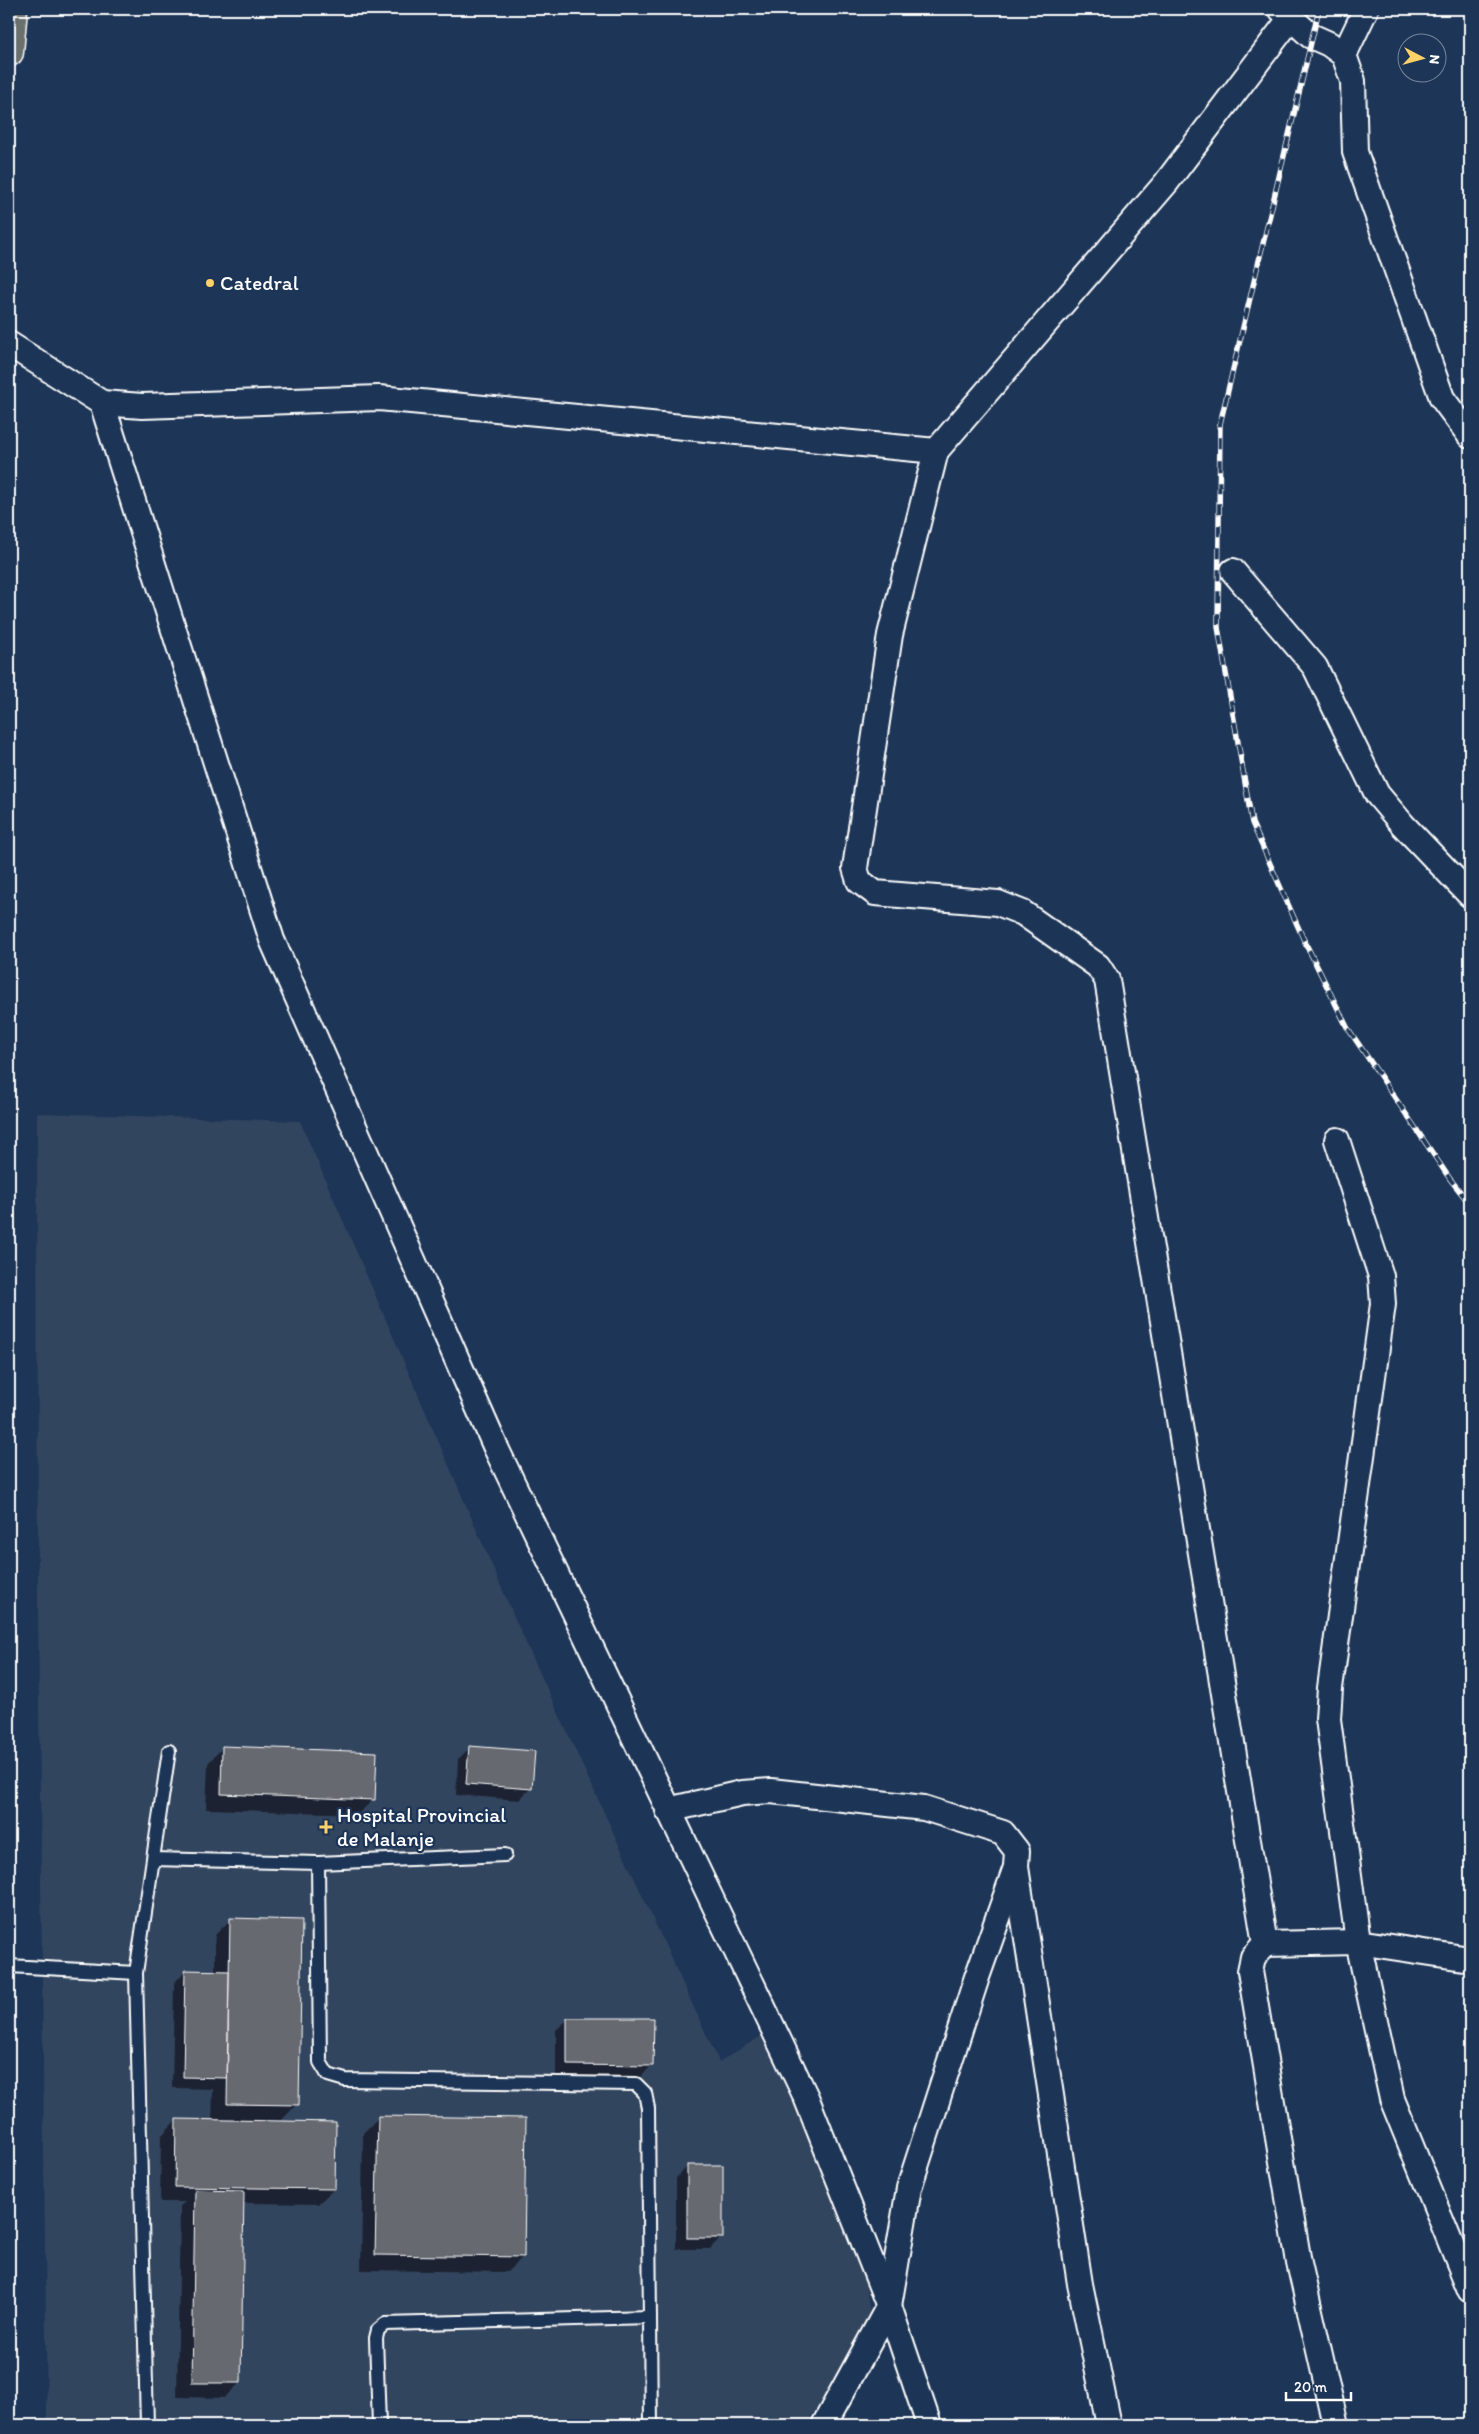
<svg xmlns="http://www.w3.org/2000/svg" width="1479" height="2434" font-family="Itim,sans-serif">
<rect width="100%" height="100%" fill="#1d3557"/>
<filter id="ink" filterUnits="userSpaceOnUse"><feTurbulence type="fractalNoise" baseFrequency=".02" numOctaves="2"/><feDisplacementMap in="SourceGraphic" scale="10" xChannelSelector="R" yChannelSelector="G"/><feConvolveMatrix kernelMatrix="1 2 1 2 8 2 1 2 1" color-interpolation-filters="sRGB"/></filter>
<g filter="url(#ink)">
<polygon fill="#33455e" points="37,1113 300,1121 516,1621 719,2062 766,2033 864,2271 871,2321 806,2425 47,2425 38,1613"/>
<g fill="#0007">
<polygon points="223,1747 374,1799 358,1814 206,1809 208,1763"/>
<polygon points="470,1748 531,1788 519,1800 456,1795 458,1759"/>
<polygon points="231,1919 297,2104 280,2122 334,2189 318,2204 243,2203 240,2383 224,2398 177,2397 180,2206 185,2202 160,2202 161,2136 176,2120 212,2121 213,2089 172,2088 174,1983 185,1971 215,1972 215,1935"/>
<polygon points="568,2019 652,2065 641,2077 556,2076 556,2030"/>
<polygon points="378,2118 523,2257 507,2272 361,2270 363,2133"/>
<polygon points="688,2166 721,2237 710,2249 676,2249 676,2178"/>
</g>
<g fill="#666970" stroke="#fff">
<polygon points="222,1746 377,1752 375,1800 221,1794"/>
<polygon points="469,1746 535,1751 532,1789 466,1784"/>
<polygon points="230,1918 302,1920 299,2105 227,2104"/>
<polygon points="185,1970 229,1971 227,2078 183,2077"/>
<polygon points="567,2018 654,2018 653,2066 567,2065"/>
<polygon points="378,2116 526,2118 524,2257 375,2255"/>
<polygon points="176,2119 336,2122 335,2189 175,2187"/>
<rect x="687" y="2165" width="36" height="73"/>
<polygon points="195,2190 244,2191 241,2383 192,2383"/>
</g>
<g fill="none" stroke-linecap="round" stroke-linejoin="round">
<g stroke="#fff" stroke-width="16">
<g id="lane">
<polyline points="153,1859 318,1863 505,1855"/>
<polyline points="318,1863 320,2062 328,2075 345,2080 636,2084 645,2093 648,2108 651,2425"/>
<polyline points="9,1966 136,1973"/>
<polyline points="147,2425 136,1973 169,1751"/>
<polyline points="379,2425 376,2338 378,2330 385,2324 650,2317"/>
</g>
</g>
<g stroke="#fff" stroke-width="28">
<g id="street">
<polyline points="1281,9 1311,36 1329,44 1344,55 1353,81 1355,152 1442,398 1470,436"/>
<polyline points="1344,55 1366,9"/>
<polyline points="9,344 102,403 142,406 379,398 936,451 1166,183 1290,19"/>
<polyline points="102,403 272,940 496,1448 806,2097 889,2306 929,2425"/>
<polyline points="936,451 890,635 855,868 859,881 875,893 998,903 1023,913 1098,966 1107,980 1265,1944 1253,1957 1250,1971 1299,2263 1336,2425"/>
<polyline points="1233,571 1315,667 1377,794 1403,825 1470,895"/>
<polyline points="1337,1140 1381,1276 1383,1304 1330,1688 1328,1719 1358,1942 1392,2099 1470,2290"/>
<polyline points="668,1810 742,1793 771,1791 924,1808 1003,1833 1017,1851 1016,1867 1080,2284 1109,2425"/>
<polyline points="1265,1944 1358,1942 1470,1959"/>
<polyline points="824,2425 889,2306 909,2188 977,1977 1015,1870"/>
</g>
</g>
<g stroke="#fff" stroke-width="31">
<polyline id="primary" points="9,52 13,9"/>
</g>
<use href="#lane" stroke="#1d3557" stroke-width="12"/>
<use href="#street" stroke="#1d3557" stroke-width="24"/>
<use href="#primary" stroke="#6a706d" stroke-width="28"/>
<g stroke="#fff" stroke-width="5.5">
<polyline id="rail" points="1319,9 1220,424 1218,627 1252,823 1303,938 1347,1027 1450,1179 1470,1204"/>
</g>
<use href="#rail" stroke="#1d3557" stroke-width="4" stroke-dasharray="11" stroke-linecap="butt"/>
</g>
</g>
<g fill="#ffd166" stroke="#1d3557" stroke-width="2">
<circle cx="210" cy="283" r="5"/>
<path d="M323.5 1819.5h5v5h5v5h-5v5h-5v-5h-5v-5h5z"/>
</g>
<g text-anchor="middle" stroke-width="4.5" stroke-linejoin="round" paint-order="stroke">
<g font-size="21" fill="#fff" stroke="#1d3557" text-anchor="start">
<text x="220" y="290">Catedral</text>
<text x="337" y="1822">Hospital Provincial<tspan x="337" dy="24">de Malanje</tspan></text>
</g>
</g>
<rect width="1479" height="2434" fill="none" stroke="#1d3557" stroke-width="30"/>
<rect x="15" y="15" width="1449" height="2404" fill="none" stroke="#fff" stroke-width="2" filter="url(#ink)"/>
<g transform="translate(1422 58) rotate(96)"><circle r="24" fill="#1d3557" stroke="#77869a"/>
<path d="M0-4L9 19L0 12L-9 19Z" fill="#ffd166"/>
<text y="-8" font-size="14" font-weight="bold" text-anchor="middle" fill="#ffffff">N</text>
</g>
<path d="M1286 2392v8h65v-8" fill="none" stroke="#ffffff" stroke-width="2.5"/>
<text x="1294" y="2392" font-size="15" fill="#ffffff" stroke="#1d3557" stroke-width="4" paint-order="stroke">20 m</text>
</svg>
